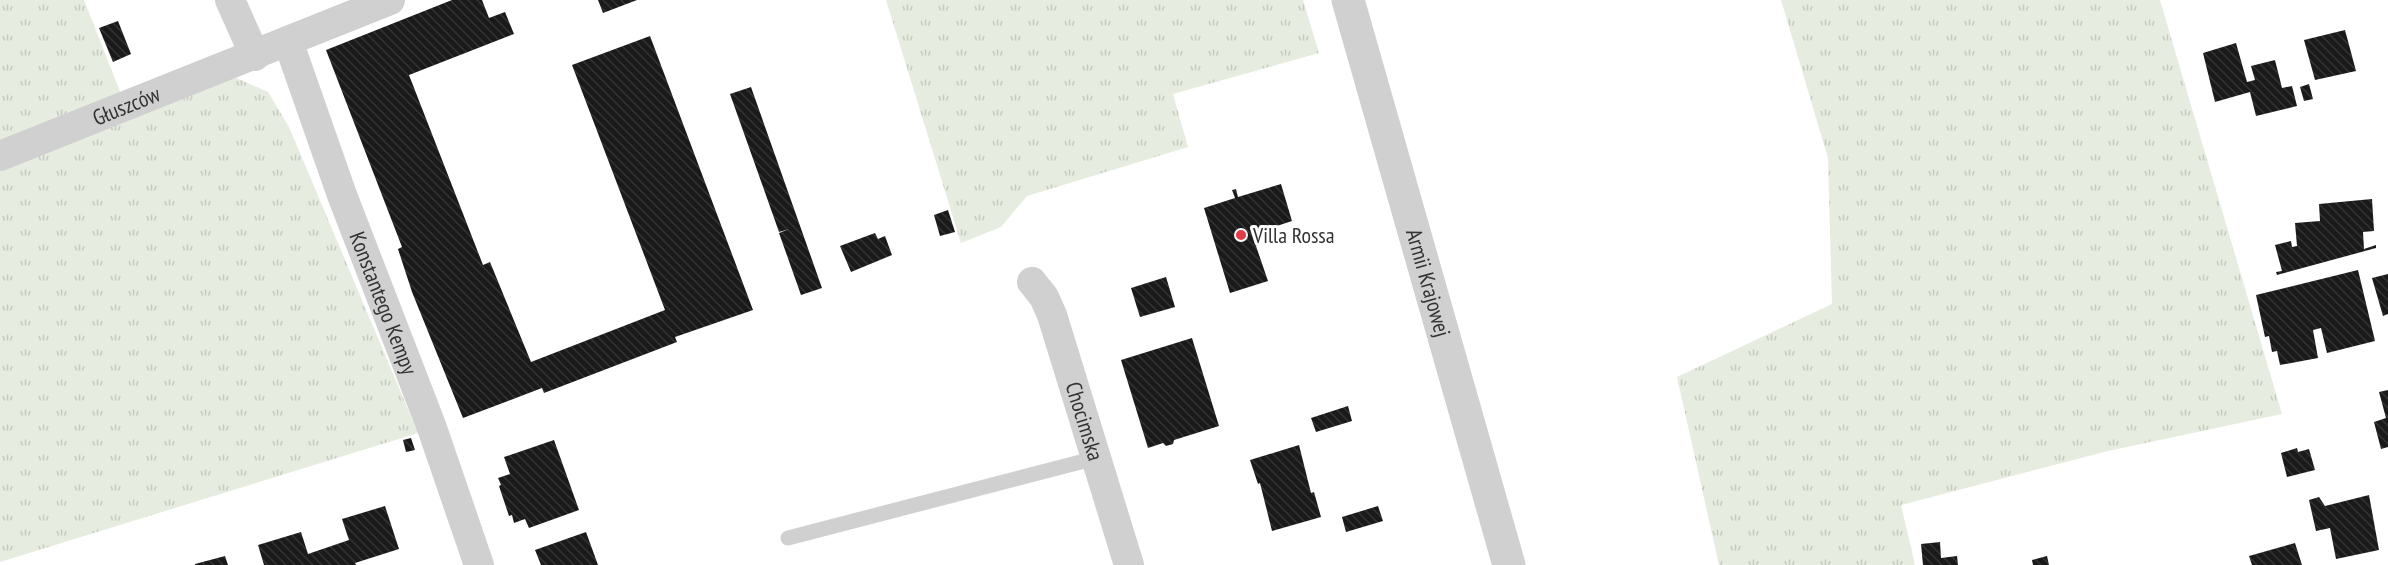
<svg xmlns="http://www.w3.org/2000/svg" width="2388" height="565" font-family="'PT Sans Narrow',sans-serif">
<defs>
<pattern id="grass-tufts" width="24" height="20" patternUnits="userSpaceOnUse" patternTransform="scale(1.5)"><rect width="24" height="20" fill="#e6ecdf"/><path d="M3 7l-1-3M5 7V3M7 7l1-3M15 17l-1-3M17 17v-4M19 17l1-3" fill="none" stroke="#c6cbc0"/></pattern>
<pattern id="building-back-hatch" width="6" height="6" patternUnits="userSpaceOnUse" patternTransform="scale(1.5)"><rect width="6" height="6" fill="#1a1a1a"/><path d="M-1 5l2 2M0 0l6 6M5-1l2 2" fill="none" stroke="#333"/></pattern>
</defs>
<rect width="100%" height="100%" fill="#fff"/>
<g fill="url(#grass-tufts)">
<polygon points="0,0 84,0 121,94 0,147"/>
<polygon points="886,0 1303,0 1319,53 1173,94 1188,147 1027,196 1001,227 961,243"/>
<polygon points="1781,0 2160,0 2282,414 2108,451 1901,505 1915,565 1719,565 1677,377 1832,304 1828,158"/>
<polygon points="232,76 268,92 289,127 418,433 0,562 0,170"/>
</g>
<g fill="url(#building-back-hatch)">
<polygon points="452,0 482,0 489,18 505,12 514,34 409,75 483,265 490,262 531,362 665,310 572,65 650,36 753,310 675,337 677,342 544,393 542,388 463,418 412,292 398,249 402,247 326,50"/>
<polygon points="598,0 637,0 603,13"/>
<polygon points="118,21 131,54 113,62 99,28"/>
<polygon points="2345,30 2356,71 2315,80 2304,40"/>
<polygon points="2236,43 2247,82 2255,80 2251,66 2275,60 2282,88 2292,86 2297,106 2256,116 2250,92 2215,102 2203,53"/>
<polygon points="2309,84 2313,99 2304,101 2300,87"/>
<polygon points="751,87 822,288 801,295 779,233 789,229 779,232 730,94"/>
<polygon points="1281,184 1292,221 1265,230 1264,239 1256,246 1268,281 1230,293 1204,208 1235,198 1232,190 1236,189 1238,197"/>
<polygon points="2372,199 2374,231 2363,232 2364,249 2376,245 2376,248 2277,275 2276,272 2282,271 2275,245 2291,241 2292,247 2297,246 2295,223 2320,221 2319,204"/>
<polygon points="948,210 955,232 940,236 934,215"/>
<polygon points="875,233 878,239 885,236 892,255 851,272 840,246"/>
<polygon points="2358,270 2375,341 2327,353 2321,328 2313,330 2318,358 2280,365 2277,351 2272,352 2269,336 2265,337 2256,295"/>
<polygon points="2388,274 2388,314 2383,316 2372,278"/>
<polygon points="1166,277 1175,307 1140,317 1131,288"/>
<polygon points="1192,338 1219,426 1174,440 1173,444 1166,446 1163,443 1148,448 1121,360"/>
<polygon points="2388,390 2388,447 2381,449 2374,422 2386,418 2379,392"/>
<polygon points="1348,406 1352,421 1316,432 1311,418"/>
<polygon points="411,438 415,450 406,452 403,440"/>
<polygon points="554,440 579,510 529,528 525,519 514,523 512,515 509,516 499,486 501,485 498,478 510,474 504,457"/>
<polygon points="1299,445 1311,493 1314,492 1321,517 1272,531 1260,483 1258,484 1250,460"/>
<polygon points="2297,448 2298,452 2309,449 2315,470 2287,477 2281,453"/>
<polygon points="2369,495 2379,550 2336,559 2330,528 2316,531 2309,500 2319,497 2325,506"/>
<polygon points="385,506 399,549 355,563 356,565 264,565 258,545 301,532 308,554 349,540 342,519"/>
<polygon points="1378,506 1383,521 1346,532 1342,517"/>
<polygon points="586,532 598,565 541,565 535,550"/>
<polygon points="1940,542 1941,558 1957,556 1958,565 1923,565 1921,544"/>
<polygon points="2295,543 2302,565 2252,565 2249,556"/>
<polygon points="225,556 228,565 195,565 195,564"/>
<polygon points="2047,556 2049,565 2033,565 2032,560"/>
</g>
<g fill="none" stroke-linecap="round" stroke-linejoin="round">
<polyline stroke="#d0d0d0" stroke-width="15" points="788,538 1096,458"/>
<g stroke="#d0d0d0" stroke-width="30">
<polyline points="230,0 255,56"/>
<path id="s1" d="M288 41 342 195 432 428 479 565"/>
<path id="s2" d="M0 156 390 0"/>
<path id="s3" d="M1032 282 1044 297 1052 315 1129 565"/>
</g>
<path stroke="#d0d0d0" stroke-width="33" id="s4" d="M1348 0 1509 565"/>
</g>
<circle fill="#e63946" stroke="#fff" stroke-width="2" cx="1241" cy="235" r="6"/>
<g text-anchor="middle" stroke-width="6" stroke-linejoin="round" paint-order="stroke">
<g font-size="22" fill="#333" stroke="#fff">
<text dy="8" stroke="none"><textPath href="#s2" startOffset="136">Głuszców</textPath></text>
<text dy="8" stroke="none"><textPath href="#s4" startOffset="294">Armii Krajowej</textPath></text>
<text dy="8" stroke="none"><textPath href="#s1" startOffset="279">Konstantego Kempy</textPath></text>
<text dy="8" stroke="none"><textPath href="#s3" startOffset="150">Chocimska</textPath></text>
</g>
<g font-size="22" fill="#333" stroke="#fff" text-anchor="start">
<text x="1253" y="243">Villa Rossa</text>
</g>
</g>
</svg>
